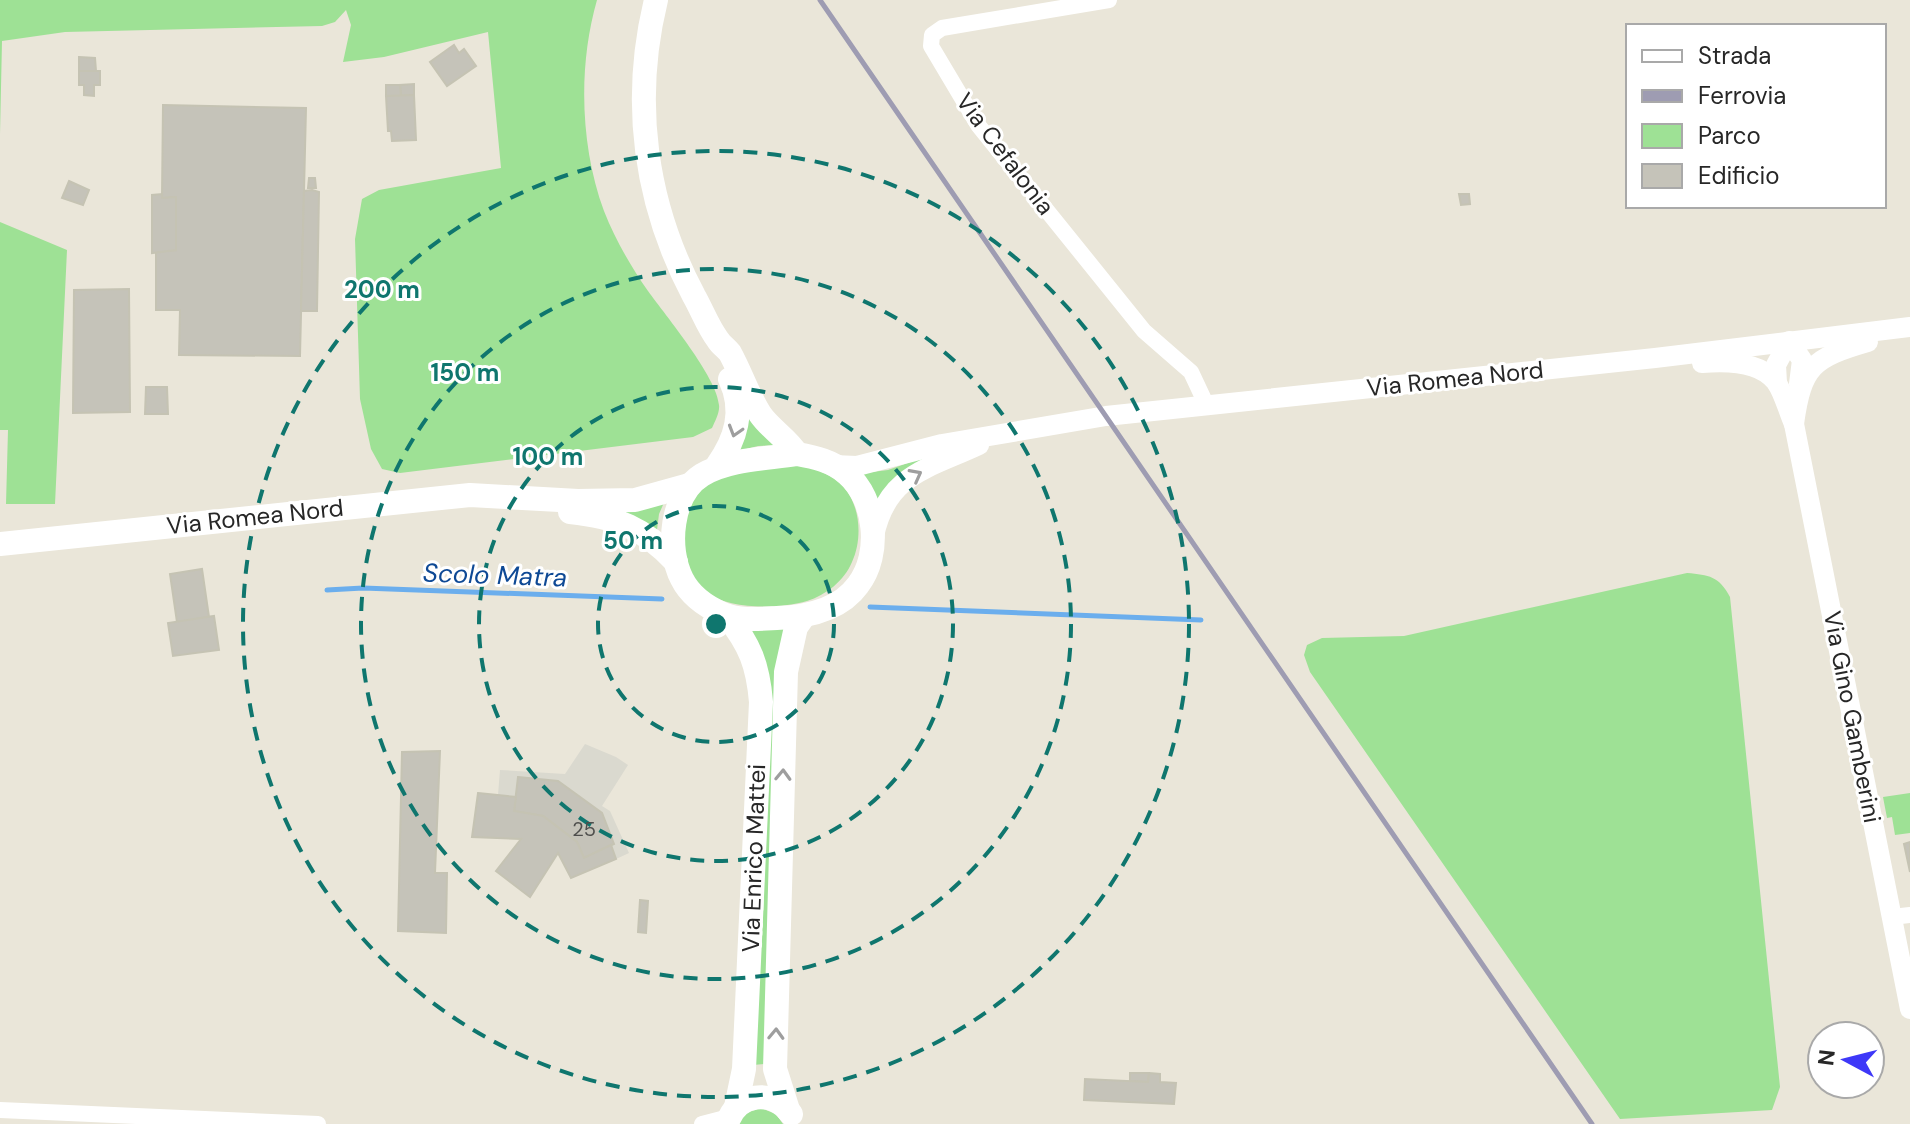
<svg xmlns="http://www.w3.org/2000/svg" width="1910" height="1124" font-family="'DM Sans',sans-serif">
<rect width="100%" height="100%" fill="#eae6d9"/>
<g fill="#9ee195">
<path d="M0 0H597C578 66 580 146 604 211 615 239 631 267 648 291 666 316 717 377 719 405 720 412 715 421 712 428L693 437 400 473 382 469 371 449 360 399 355 239 362 199 379 190 501 168 488 32 384 57 343 62 351 25 346 10 335 22 322 26 65 32 2 41 0 134Z"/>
<polygon points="0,222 67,250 55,504 6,504 8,430 0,430"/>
<polygon points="747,402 782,445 758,446 734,452"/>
<polygon points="939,452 898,475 876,507 856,474 888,470"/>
<path d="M783 464C800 465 814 467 830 476 859 491 865 534 852 562 844 581 826 595 807 601 780 609 729 610 706 592 693 583 687 565 684 550 679 516 694 484 728 472 745 467 765 466 783 464Z"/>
<polygon points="666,498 659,514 657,530 596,506"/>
<path d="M1687 573C1709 575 1719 576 1730 597L1780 1087 1772 1110 1620 1119 1310 672 1304 655 1307 645 1322 638 1404 636Z"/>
<polygon points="784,626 764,1064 753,1065 752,627"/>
<polygon points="1910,793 1910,833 1895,835 1892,817 1887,818 1883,797"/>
<polygon points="761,1108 776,1114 783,1124 738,1124 746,1113"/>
</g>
<polygon fill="#dad9cf" points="585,744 616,757 628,765 602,806 610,811 629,853 616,859 611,845 614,843 602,813 558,781 518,777 516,797 498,795 500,770 565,774"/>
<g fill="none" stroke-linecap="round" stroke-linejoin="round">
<g stroke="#6baeed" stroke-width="5">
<polyline points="327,590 363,588 662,599"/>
<polyline points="870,607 1201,620"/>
</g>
</g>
<g fill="#c5c3b9" stroke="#c5c3b3" stroke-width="2">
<polygon points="454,45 459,53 464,49 476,66 447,86 430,62"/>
<polygon points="79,57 95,58 96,71 79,71"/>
<polygon points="79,71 100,71 100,85 94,85 94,96 84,95 84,85 79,85"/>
<polygon points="414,84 414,95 401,96 400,85"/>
<polygon points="386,85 400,85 401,96 386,96"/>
<polygon points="414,95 416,140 392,141 391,131 388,131 386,96"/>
<polygon points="163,105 306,108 300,356 179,355 180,310 156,310 156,252 176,250 176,197 162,198"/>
<polygon points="309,178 315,178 316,188 308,188"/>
<polygon points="69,181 89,190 83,205 62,198"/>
<polygon points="312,190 319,192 317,311 301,311 304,191"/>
<polygon points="162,194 162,198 176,197 176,250 152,253 152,195"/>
<polygon points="1459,194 1469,194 1470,204 1461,205"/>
<polygon points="129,289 130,412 73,413 74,290"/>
<polygon points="146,387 167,387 168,414 145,414"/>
<polygon points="202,569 209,617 177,622 170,574"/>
<polygon points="214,616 219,650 173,656 168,623"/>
<polygon points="440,751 435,873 447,873 446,933 398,931 402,752"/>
<polygon points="518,777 558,781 602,813 614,844 584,858 577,842 543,816 514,811"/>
<polygon points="478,793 516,797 514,811 543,816 577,842 584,858 611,845 616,859 571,878 558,853 530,897 496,871 521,839 472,837"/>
<polygon points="1910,842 1910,872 1904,844"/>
<polygon points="640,900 648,901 646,933 638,932"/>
<polygon points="1130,1073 1149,1073 1148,1082 1130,1081"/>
<polygon points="1149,1073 1160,1074 1160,1082 1176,1083 1174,1104 1084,1100 1085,1079 1148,1082"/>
</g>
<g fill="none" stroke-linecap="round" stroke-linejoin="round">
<g stroke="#fff" stroke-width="16">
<polyline points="1109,0 942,28 932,35 931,46 978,125 1144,331 1191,372 1206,404"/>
<polyline points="1892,917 1910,915"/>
<polyline points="0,1110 318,1124"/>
<polyline points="702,1124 729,1117"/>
</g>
<g stroke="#fff" stroke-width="20">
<path d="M1702 363C1726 361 1760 361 1776 382 1784 393 1788 411 1794 424L1910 1009"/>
<polyline points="1777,383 1776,365 1789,341 1802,360 1799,384"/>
<path d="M1794 424C1802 366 1813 358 1868 342"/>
<polyline points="833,465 857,466 942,444 1106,416 1655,358 1910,327"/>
<path d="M874 536C887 474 928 469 979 445"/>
</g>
<g stroke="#fff" stroke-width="24">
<path d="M656 0C631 102 645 204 694 296 702 310 708 327 718 340 721 345 726 348 730 353 741 373 748 395 760 414 770 429 788 439 797 454"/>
<path d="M797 454C814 457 833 461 847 474 876 499 882 554 858 585 840 610 805 617 777 618 759 619 740 621 723 614 707 607 690 595 682 579 666 548 671 494 702 475 729 459 766 459 797 454Z"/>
<path d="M717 466C736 439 745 411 730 379"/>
<path d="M570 512C617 517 644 528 676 562"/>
<polyline points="0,544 470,495 578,501 635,500 689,485"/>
<path d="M727 616C750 645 758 665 761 702L744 1069 736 1107"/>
<polyline points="788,1110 775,1069 786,672 796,627 803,617"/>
<path d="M727 1124C736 1093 773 1088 791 1114"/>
</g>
<polyline stroke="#9e9cb2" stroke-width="5" points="820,0 1592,1124"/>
</g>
<defs><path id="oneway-chevron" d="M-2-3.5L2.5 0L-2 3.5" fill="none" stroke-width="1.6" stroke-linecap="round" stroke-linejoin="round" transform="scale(2)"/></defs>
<g stroke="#9e9e9e">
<use href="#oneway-chevron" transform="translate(735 431) rotate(107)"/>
<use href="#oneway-chevron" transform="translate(916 475) rotate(-28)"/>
<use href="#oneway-chevron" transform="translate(783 775) rotate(-88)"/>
<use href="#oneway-chevron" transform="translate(776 1034) rotate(-88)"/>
</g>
<g fill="none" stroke="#0f766e" stroke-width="4" stroke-dasharray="14 10">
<circle cx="716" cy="624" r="118"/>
<circle cx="716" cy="624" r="237"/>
<circle cx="716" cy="624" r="355"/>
<circle cx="716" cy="624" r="473"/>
</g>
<g text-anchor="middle" stroke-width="6" stroke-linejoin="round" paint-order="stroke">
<g font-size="20" fill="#4e4e4c">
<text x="584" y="836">25</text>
</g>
<g font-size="24" fill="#272727" stroke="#fff">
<text transform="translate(1005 154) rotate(53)" y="8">Via Cefalonia</text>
<text transform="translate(1455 379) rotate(-6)" y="8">Via Romea Nord</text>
<text transform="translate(255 517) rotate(-6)" y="8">Via Romea Nord</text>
<text transform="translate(1852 717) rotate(79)" y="8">Via Gino Gamberini</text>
<text transform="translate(754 858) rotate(-88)" y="8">Via Enrico Mattei</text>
</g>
<g font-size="26" font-style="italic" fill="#0e4995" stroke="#fff">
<text transform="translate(495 575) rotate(2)" y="9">Scolo Matra</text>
</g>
</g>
<circle cx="716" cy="624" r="12" fill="#0f766e" stroke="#fff" stroke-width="4"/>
<g font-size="24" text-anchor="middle" font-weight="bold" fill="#0f766e" stroke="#fff" stroke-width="6" stroke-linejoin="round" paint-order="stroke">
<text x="382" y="298">200 m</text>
<text x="465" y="381">150 m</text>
<text x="548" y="465">100 m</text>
<text x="633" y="549">50 m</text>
</g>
<rect x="1626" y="24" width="260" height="184" fill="#ffffff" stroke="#a9a9a9" stroke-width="2"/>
<rect x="1642" y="50" width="40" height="12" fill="#ffffff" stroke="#a9a9a9" stroke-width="2"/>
<text x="1698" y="64" font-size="24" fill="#272727">Strada</text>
<rect x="1642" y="90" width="40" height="12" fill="#9e9cb2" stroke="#a9a9a9" stroke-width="2"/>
<text x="1698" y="104" font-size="24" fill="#272727">Ferrovia</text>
<rect x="1642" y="124" width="40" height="24" fill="#9ee195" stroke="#a9a9a9" stroke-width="2"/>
<text x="1698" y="144" font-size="24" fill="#272727">Parco</text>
<rect x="1642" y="164" width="40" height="24" fill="#c5c3b9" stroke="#a9a9a9" stroke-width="2"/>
<text x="1698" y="184" font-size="24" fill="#272727">Edificio</text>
<g transform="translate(1846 1060) rotate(277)"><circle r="38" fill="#ffffff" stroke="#a9a9a9" stroke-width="2"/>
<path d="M0-6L14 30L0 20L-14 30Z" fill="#3e38f8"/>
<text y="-12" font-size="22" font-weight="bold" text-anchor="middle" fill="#272727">N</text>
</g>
</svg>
